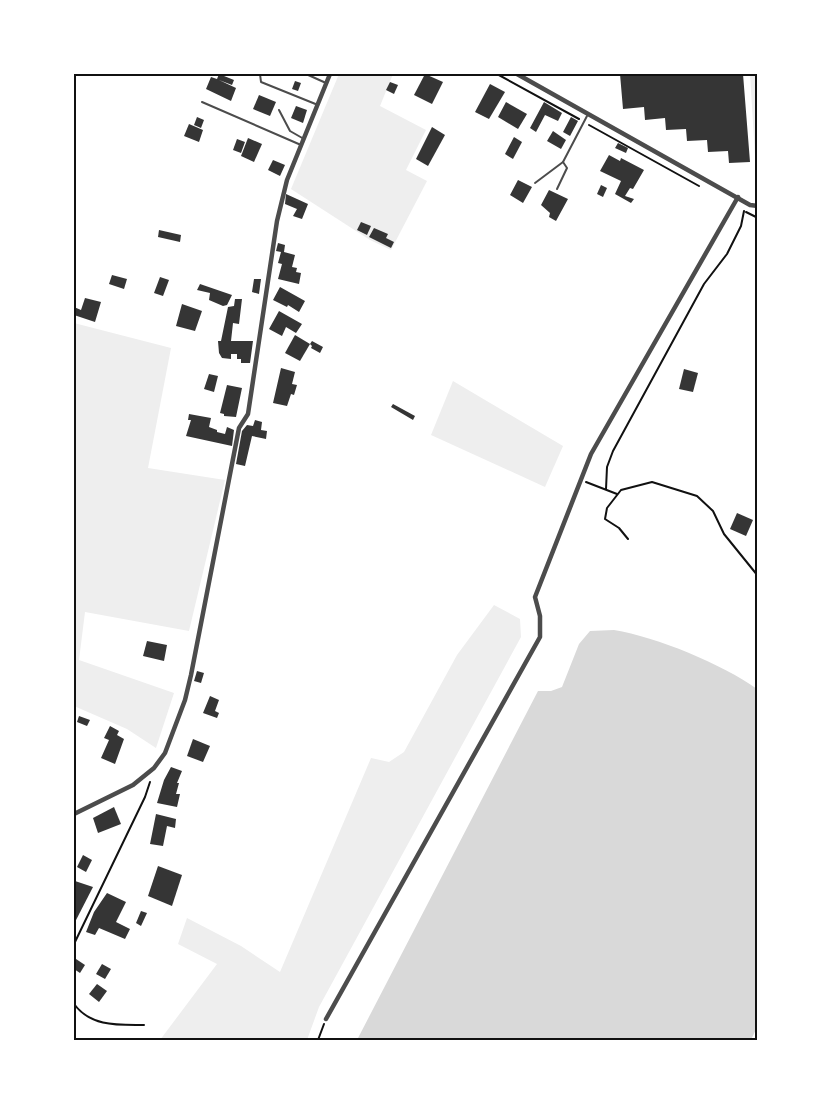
<svg xmlns="http://www.w3.org/2000/svg" width="831" height="1114" font-family="Cabin,sans-serif">
<rect width="100%" height="100%" fill="#fff"/>
<g fill="#eee">
<polygon points="339,74 393,74 380,106 426,130 406,170 427,181 391,250 370,240 291,189"/>
<polygon points="750,74 757,74 757,172 756,172"/>
<polygon points="74,323 171,348 148,468 225,480 189,631 85,612 79,660 174,693 156,748 127,729 74,706"/>
<polygon points="453,381 563,446 545,487 431,435"/>
<polygon points="494,605 520,619 521,637 319,1007 307,1040 160,1040 217,964 178,944 187,918 241,946 280,972 371,758 389,762 404,752 457,655"/>
</g>
<path fill="#d9d9d9" d="M614 630C657 637 722 664 757 689L758 1025 751 1040H357L538 691H551L562 687 579 644 590 631Z"/>
<g fill="#353535">
<polygon points="219,74 234,80 232,85 219,80 236,88 231,101 206,89 211,77 217,79"/>
<polygon points="425,74 443,82 432,104 414,95"/>
<polygon points="620,74 743,74 750,162 729,163 728,151 708,152 707,140 687,141 686,129 666,130 665,118 645,120 644,107 623,109"/>
<polygon points="295,81 301,83 298,91 292,89"/>
<polygon points="390,82 398,85 394,94 386,90"/>
<polygon points="490,84 505,92 489,119 475,112"/>
<polygon points="259,95 276,102 270,116 253,109"/>
<polygon points="506,102 527,114 518,129 498,117"/>
<polygon points="544,102 562,113 558,121 545,115 536,132 530,128"/>
<polygon points="296,106 307,110 303,123 291,118"/>
<polygon points="197,117 204,120 201,128 194,125"/>
<polygon points="571,117 578,121 570,136 563,132"/>
<polygon points="189,124 203,130 199,142 184,136"/>
<polygon points="432,127 445,135 428,166 416,159"/>
<polygon points="553,131 566,140 561,149 547,141"/>
<polygon points="514,137 522,142 513,159 505,154"/>
<polygon points="248,138 262,144 254,162 241,156"/>
<polygon points="237,139 245,142 241,153 233,150"/>
<polygon points="618,143 628,148 626,153 615,148"/>
<polygon points="609,155 620,161 621,158 644,170 633,189 630,188 625,196 634,199 631,203 615,194 621,181 600,171"/>
<polygon points="273,160 285,165 280,176 268,170"/>
<polygon points="518,180 532,187 523,203 510,195"/>
<polygon points="601,185 607,188 603,197 597,194"/>
<polygon points="549,190 568,199 556,221 549,217 550,213 541,205"/>
<polygon points="286,194 308,204 302,219 293,216 297,209 285,204"/>
<polygon points="361,222 371,226 367,235 357,230"/>
<polygon points="374,228 388,234 386,238 394,242 391,248 369,237"/>
<polygon points="159,230 181,235 180,242 158,237"/>
<polygon points="278,243 285,245 284,252 295,255 292,267 297,268 296,272 301,273 299,284 278,279 282,264 278,263 281,252 276,251"/>
<polygon points="112,275 127,279 124,289 109,284"/>
<polygon points="160,277 169,280 163,296 154,293"/>
<polygon points="254,279 261,279 259,294 252,292"/>
<polygon points="200,284 232,295 227,305 223,306 209,300 210,293 197,290"/>
<polygon points="280,287 305,301 299,312 288,305 287,307 273,300"/>
<polygon points="85,298 101,302 95,322 74,315 74,307 81,310"/>
<polygon points="235,299 242,299 239,324 233,323 231,341 253,341 250,363 241,363 241,359 237,359 237,354 231,354 231,359 222,358 219,353 218,341 221,341 228,307 234,306"/>
<polygon points="182,304 202,311 195,331 176,326"/>
<polygon points="279,311 302,324 296,333 286,327 282,336 269,329"/>
<polygon points="295,335 310,344 300,361 285,353"/>
<polygon points="312,341 323,347 320,353 311,348 312,346 310,344"/>
<polygon points="281,368 295,372 292,384 297,385 294,395 291,394 287,406 273,403"/>
<polygon points="684,369 698,373 693,392 679,389"/>
<polygon points="209,374 218,376 214,392 204,389"/>
<polygon points="227,385 242,388 236,417 224,416 224,414 220,413"/>
<polygon points="393,404 415,416 413,420 391,407"/>
<polygon points="189,414 211,418 209,427 217,430 217,432 225,434 227,427 234,430 232,446 186,436 191,420 188,420"/>
<polygon points="255,420 262,422 261,430 267,431 266,439 252,436 245,466 236,464 242,431 247,425 253,426"/>
<polygon points="737,513 753,520 746,536 730,529"/>
<polygon points="147,641 167,645 164,661 143,656"/>
<polygon points="197,671 204,673 201,683 194,681"/>
<polygon points="210,696 219,700 215,711 219,713 217,718 203,713"/>
<polygon points="79,716 90,720 87,726 77,722"/>
<polygon points="110,726 119,731 117,735 124,739 115,764 101,758 109,740 104,738"/>
<polygon points="193,739 210,746 203,762 187,756"/>
<polygon points="171,767 182,771 177,783 179,783 176,794 180,794 177,807 157,803 164,780"/>
<polygon points="114,807 121,824 98,833 93,818"/>
<polygon points="156,814 176,819 175,828 167,826 163,846 150,844"/>
<polygon points="83,855 92,860 86,872 77,867"/>
<polygon points="158,866 182,875 172,906 148,896"/>
<polygon points="75,881 93,887 74,924 74,885"/>
<polygon points="107,893 126,902 116,922 130,929 125,939 99,928 95,935 86,932 94,912"/>
<polygon points="141,911 147,913 141,926 136,923"/>
<polygon points="76,959 85,965 80,973 74,969"/>
<polygon points="102,964 111,969 105,979 96,974"/>
<polygon points="97,984 107,991 99,1002 89,994"/>
</g>
<g fill="none" stroke-linecap="round" stroke-linejoin="round">
<g stroke="#111" stroke-width="2">
<polyline points="497,74 579,119"/>
<polyline points="589,125 699,186"/>
<polyline points="746,212 758,218"/>
<polyline points="586,482 617,494"/>
<polyline points="606,489 607,467 613,451 704,284 727,254 741,226 744,211"/>
<polyline points="628,539 619,528 605,519 607,508 621,490 652,482 697,496 713,511 724,534 758,576"/>
<polyline points="74,944 145,797 150,782"/>
<path d="M74 1004C91 1027 118 1025 144 1025"/>
<polyline points="318,1040 324,1024"/>
</g>
<g stroke="#4c4c4c" stroke-width="2">
<polyline points="260,74 261,82 318,105"/>
<polyline points="306,74 326,83"/>
<polyline points="202,102 301,145"/>
<polyline points="279,110 290,131 304,139"/>
<polyline points="535,183 563,162 587,116"/>
<polyline points="557,189 567,168 563,162"/>
</g>
<g stroke="#4c4c4c" stroke-width="4.5">
<polyline points="517,74 750,205 758,206"/>
<polyline points="74,814 133,785 154,768 165,753 185,700 191,675 239,428 248,414 277,221 287,180 330,74"/>
<polyline points="326,1019 540,637 540,616 535,597 591,454 738,197"/>
</g>
</g>
<rect width="831" height="1114" fill="none" stroke="#ffffff" stroke-width="150"/>
<rect x="75" y="75" width="681" height="964" fill="none" stroke="#111" stroke-width="2"/>
</svg>
